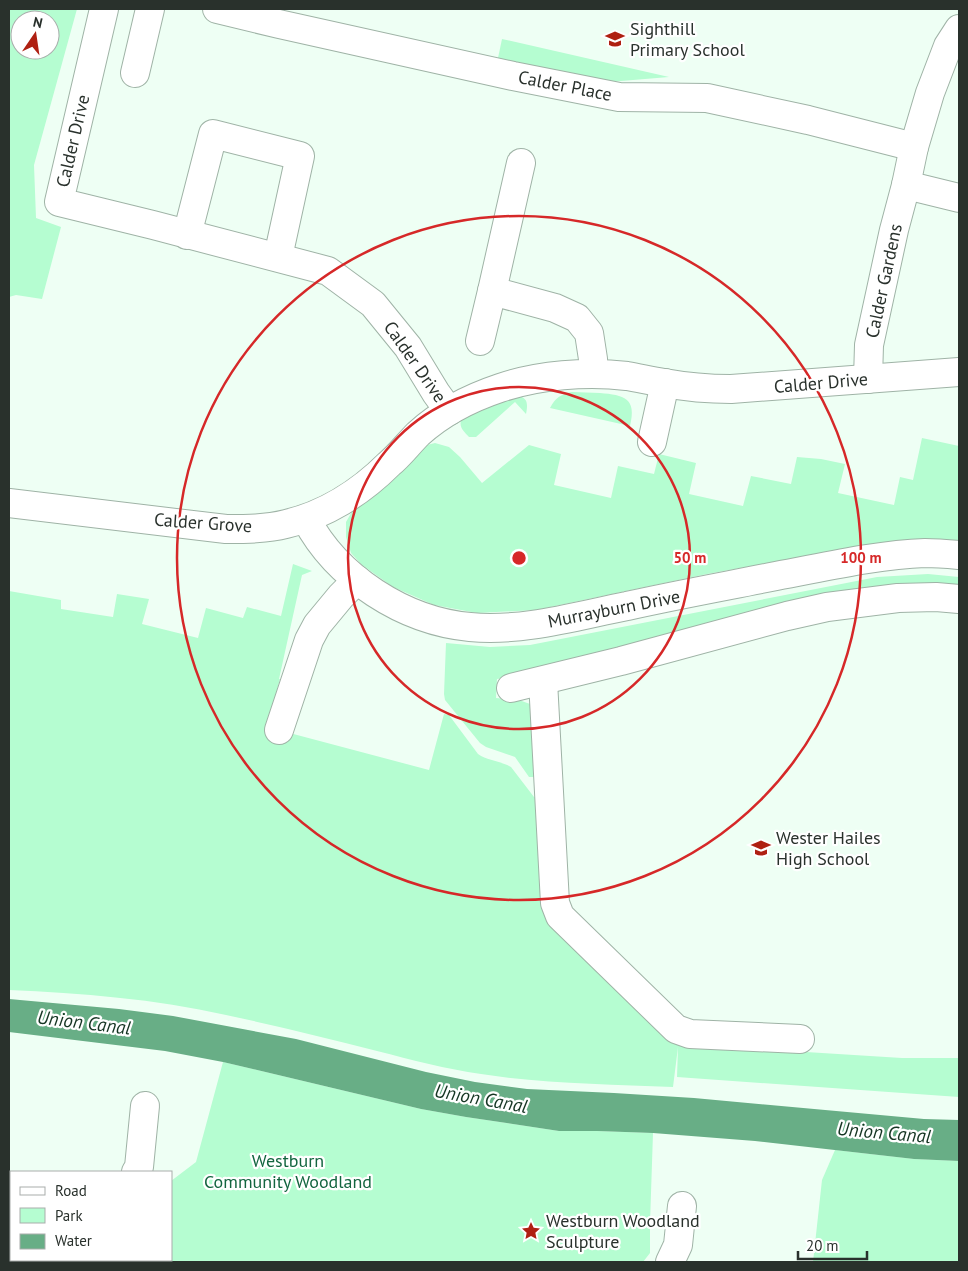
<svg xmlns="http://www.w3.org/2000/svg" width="968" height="1271" font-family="'PT Sans',sans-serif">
<rect width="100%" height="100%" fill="#eefff4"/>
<g fill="#b5fdd1" fill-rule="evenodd">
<path d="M9 9H77L34 165 36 218 61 227 42 299 16 295 9 297ZM20 20H50V50H20Z"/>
<polygon points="502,39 669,77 609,82 498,58"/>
<path d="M572 392C581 392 591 393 600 393 624 395 637 398 630 426L550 408C556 397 560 395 572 392Z"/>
<path d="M517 396C528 397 528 404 526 414L515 402 476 437H469C464 431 459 428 461 420L486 406Z"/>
<polygon points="922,438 959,446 959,542 926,541 879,543 707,574 536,610 477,613 434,605 393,587 362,565 351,553 346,537 346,522 354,508 419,447 435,443 449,447 460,457 482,483 529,445 561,454 554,485 611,498 618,466 654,474 659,454 696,463 689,494 743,506 751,476 791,484 797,457 821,459 845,464 838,493 894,505 900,477 913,480"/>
<path d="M293 564 312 571 302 575 279 679H280L267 727 429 770 444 714 449 715 478 754C488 761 501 761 511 767L534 797 540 798 546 904 679 1038 790 1051 902 1058H959V1097L677 1077 678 1047 673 1087C609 1084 544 1084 481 1074 446 1069 412 1060 377 1051 327 1038 277 1026 226 1015 155 999 81 993 9 990V591L61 600V609L113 617 117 594 149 599 142 624 198 638 206 608 243 618 247 607 281 616Z"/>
<polygon points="928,574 959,577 959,587 520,676 497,679 496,698 519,700 530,704 536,714 537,777 529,777 515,757 486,747 480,743 445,700 444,694 446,643 490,647 530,645 877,577"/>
<polygon points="223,1062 421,1109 466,1117 559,1131 597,1131 653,1133 650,1223 650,1253 643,1262 96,1262 96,1260 171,1260 171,1181 196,1162"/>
<polygon points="835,1150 914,1159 959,1161 959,1262 813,1262 822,1180"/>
</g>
<polygon fill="#68ae86" points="9,999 119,1009 173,1016 296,1039 426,1072 475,1082 527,1089 614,1093 694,1098 924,1119 959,1120 959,1161 914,1159 755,1141 653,1133 597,1131 559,1131 466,1117 421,1109 223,1062 165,1051 9,1032"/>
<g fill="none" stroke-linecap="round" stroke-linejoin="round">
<g stroke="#9fb3a6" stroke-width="30">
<g id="minor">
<polyline points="104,9 59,202 153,225 328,271 373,304 408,347 436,393 449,411"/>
<polyline points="217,9 279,24 513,76 619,97 707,98 808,120 914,147"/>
<polyline points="135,73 150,9"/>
<polyline points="521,163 492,291 555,308 577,318 589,333 593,359 594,374"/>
<polyline points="906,185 959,198"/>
<polyline points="187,235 213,134 300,156 278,257"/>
<polyline points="480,341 492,291"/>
<polyline points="868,379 869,345 894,230 906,185 914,147 930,93 948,46 959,29"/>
<polyline points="652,442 665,383"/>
<path d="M9 503 226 529C246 529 266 529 286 524 325 515 361 492 389 464 400 455 408 444 418 434 441 413 470 398 500 388 538 375 587 371 627 376 639 378 651 381 664 383 686 387 709 389 731 389L959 372"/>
<path d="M306 519C337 578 404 621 470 627 523 632 576 616 627 606 676 595 726 586 776 576 825 567 875 555 925 553 936 553 948 554 959 555"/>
<polyline points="543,681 555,903 560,916 676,1029 690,1034 800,1039"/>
<polyline points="511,688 621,661 787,616 827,607 898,598 936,597 959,599"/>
<polyline points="279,730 309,640 317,625 341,596 357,580"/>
<polyline points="136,1172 139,1167 145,1106"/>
<polyline points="57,1262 60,1260"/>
<polyline points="670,1262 678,1245 682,1206"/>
</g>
</g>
<use href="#minor" stroke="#fff" stroke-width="28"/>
</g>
<g fill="none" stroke="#d62828" stroke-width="2.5">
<circle cx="519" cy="558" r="171"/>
<circle cx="519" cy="558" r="342"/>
</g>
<defs>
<g id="school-bare" transform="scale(1.5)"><path d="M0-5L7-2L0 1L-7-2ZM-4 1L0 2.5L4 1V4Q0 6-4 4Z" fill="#af2012" stroke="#fff" stroke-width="2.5" paint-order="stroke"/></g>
<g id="sight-bare" transform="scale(1.5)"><path d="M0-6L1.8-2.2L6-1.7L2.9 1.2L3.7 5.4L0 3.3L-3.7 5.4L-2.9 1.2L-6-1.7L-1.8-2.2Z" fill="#af2012" stroke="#fff" stroke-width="2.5" paint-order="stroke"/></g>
</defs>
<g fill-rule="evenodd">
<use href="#school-bare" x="615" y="39"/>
<use href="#school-bare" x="761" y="848"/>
<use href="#sight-bare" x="531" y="1231"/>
</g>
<g text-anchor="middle" stroke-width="4.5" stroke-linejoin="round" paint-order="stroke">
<g font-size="18" fill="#29312c" stroke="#fff" text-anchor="start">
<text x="630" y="35">Sighthill<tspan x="630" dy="21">Primary School</tspan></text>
<text x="776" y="844">Wester Hailes<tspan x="776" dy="21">High School</tspan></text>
<text x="546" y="1227">Westburn Woodland<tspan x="546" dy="21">Sculpture</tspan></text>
</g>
<g font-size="18" fill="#29312c" stroke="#fff">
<text transform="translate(565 86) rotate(11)" y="6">Calder Place</text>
<text transform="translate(73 141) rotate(-77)" y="6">Calder Drive</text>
<text transform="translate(884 281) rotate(-78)" y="6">Calder Gardens</text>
<text transform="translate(415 362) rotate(55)" y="6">Calder Drive</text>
<text transform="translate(821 383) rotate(-5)" y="6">Calder Drive</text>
<text transform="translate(203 523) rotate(4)" y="6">Calder Grove</text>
<text transform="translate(614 609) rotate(-11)" y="6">Murrayburn Drive</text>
</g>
<g font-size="18" fill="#12653f" stroke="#fff">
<text x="288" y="1167">Westburn<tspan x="288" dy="21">Community Woodland</tspan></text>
</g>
<g font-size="19" font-style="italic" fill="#153523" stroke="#fff">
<text transform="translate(84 1022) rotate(7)" y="7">Union Canal</text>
<text transform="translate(481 1098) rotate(10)" y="7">Union Canal</text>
<text transform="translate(884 1132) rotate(5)" y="7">Union Canal</text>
</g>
</g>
<circle cx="519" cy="558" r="8" fill="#d62828" stroke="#fff" stroke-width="2.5"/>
<g font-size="15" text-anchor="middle" font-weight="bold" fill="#d62828" stroke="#fff" stroke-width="4.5" stroke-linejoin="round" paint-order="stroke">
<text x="690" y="563">50 m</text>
<text x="861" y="563">100 m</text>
</g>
<rect width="968" height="1271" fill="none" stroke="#29312c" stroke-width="20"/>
<rect x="10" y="1171" width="162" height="90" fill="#ffffff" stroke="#a9adab"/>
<rect x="20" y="1187" width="25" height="8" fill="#ffffff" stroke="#a9adab"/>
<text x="55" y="1196" font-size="15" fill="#29312c">Road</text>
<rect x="20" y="1208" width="25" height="15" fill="#b5fdd1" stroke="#a9adab"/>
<text x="55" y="1221" font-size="15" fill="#29312c">Park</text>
<rect x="20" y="1234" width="25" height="15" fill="#68ae86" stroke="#a9adab"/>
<text x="55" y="1246" font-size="15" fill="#29312c">Water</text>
<g transform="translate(35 35) rotate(13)"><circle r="24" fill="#ffffff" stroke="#a9adab"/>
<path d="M0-4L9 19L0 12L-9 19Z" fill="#af2012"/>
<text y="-8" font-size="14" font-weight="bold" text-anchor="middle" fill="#29312c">N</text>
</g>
<path d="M798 1251v8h69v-8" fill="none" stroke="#29312c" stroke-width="2.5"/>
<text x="806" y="1251" font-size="15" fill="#29312c" stroke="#ffffff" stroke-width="4" paint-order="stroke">20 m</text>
</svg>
